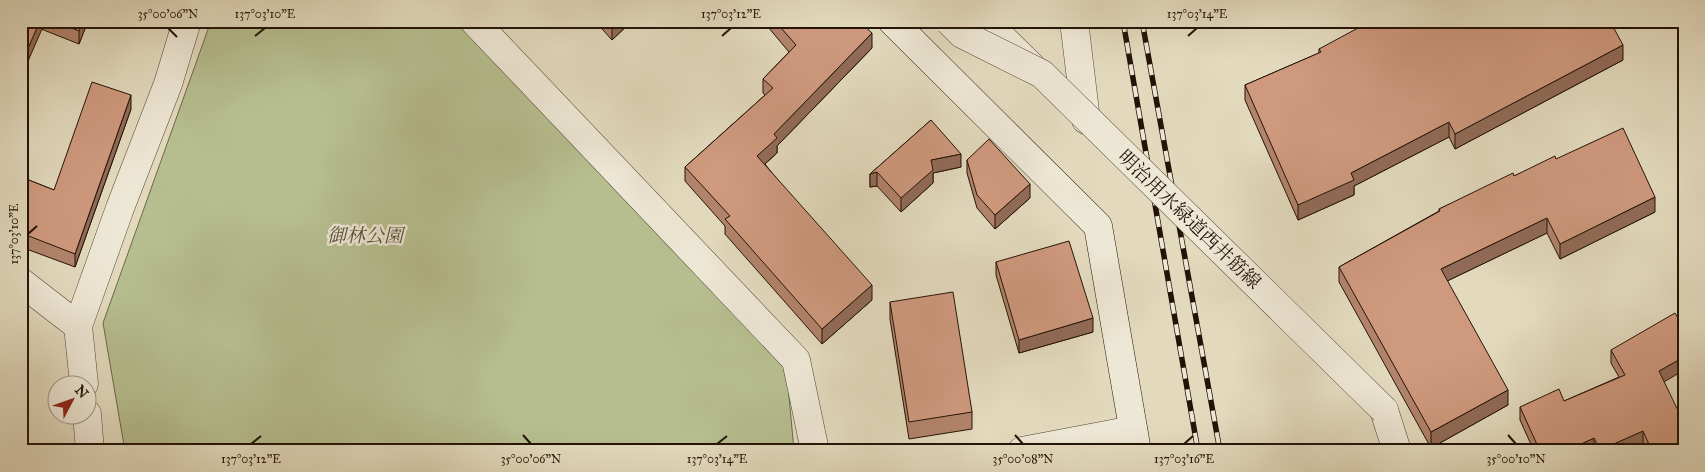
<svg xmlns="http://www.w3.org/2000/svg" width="1705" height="472" font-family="'IM FELL Great Primer','Noto Serif JP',serif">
<rect width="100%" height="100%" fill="#e3dabe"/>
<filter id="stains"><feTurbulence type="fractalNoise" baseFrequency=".004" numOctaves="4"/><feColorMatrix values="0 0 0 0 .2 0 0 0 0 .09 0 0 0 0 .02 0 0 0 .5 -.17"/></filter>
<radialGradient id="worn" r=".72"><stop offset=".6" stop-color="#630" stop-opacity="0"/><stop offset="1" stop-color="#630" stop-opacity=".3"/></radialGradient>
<polygon fill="#b6be8f" stroke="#6c684b" points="211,21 456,21 786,363 794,451 125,451 103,323"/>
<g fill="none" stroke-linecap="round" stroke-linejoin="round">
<g stroke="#534535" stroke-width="29">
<g id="street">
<polyline points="474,21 796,360 815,451"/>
<polyline points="985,21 1031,66"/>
<polyline points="1074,21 1086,120"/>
<polyline points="21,282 78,326"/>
<polyline points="84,384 78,326 120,208 168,84 187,21"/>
<polyline points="1384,410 1397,451"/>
<polyline points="87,414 90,451"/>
<polyline points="1022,451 1133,430"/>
</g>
</g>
<g stroke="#231307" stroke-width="29">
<polyline id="secondary" points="892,21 1098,226 1137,451"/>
</g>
<use href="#street" stroke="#ede7d5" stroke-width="28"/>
<use href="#secondary" stroke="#ede7d5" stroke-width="28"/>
<g stroke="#231307" stroke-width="5.5">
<g id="rail">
<polyline points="1123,21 1198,451"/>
<polyline points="1142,21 1220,451"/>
</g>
</g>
<use href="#rail" stroke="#ede7d5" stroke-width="4" stroke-dasharray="11" stroke-linecap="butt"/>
<g stroke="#534535" stroke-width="29" stroke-linecap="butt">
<polyline id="street-bridge" points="949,21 962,34 1042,74 1384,410"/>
</g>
<use href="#street-bridge" stroke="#ede7d5" stroke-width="28"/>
</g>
<g fill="#b2846c" stroke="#231307">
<polygon points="21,21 88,21 79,44"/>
<polygon points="595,21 632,21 612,40"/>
<polygon points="763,21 859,21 872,48 777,146 777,153 765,164 872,300 822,344 725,234 725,226 685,181 685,167 765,95 763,93 763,79 789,52"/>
<polygon points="1319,49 1623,60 1455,149 1449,137 1354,186 1354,195 1298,220 1245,100 1245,85 1319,53"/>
<polygon points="131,109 75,267 21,247 21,177 54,190"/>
<polygon points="931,120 961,167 933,173 933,183 901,212 877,186 870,187 870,174"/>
<polygon points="1556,159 1655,212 1560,259 1547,233 1447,281 1508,405 1431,448 1339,282 1339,267 1439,211 1439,209 1514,176"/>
<polygon points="967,160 1030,198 995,229 977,208 967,173"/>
<polygon points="996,262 1093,332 1019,353 996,275"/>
<polygon points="890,302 972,412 972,429 909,439 890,319"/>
<polygon points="1611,350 1664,382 1684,451 1646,451 1643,445 1629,451 1534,451 1520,420 1520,407 1564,401 1619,377 1611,363"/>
</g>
<g fill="#916b58" stroke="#231307">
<polygon points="40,21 42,21 42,29 21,77 21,64"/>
<polygon points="83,21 88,21 79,44 79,31"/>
<polygon points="617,21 632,21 612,40 612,26"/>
<polygon points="872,33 872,48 777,146 777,153 757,171 757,156 774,134"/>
<polygon points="1623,45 1623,60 1455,149 1455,134"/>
<polygon points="131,95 131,109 75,267 75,254"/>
<polygon points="1449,122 1449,137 1354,186 1354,195 1298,220 1298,205 1351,173"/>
<polygon points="961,154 961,167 933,173 933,183 901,212 901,198 931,160"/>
<polygon points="877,172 877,186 870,187 870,174"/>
<polygon points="1030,184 1030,198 995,229 995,215"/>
<polygon points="1655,197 1655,212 1560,259 1560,244"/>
<polygon points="1547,218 1547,233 1441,284 1441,269"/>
<polygon points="872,285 872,300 822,344 822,329"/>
<polygon points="1093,318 1093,332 1019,353 1019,340"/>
<polygon points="1684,357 1684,370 1659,385 1659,371"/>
<polygon points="1508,390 1508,405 1431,448 1431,432"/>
<polygon points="1643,431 1643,445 1629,451 1600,451 1600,450"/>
<polygon points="1594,438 1594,451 1566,451"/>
</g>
<g fill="#cf997e" stroke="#231307">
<polygon points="21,21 40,21 21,64"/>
<polygon points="55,21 83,21 79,31"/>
<polygon points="607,21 617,21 612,26"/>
<polygon points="775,21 859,21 872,33 774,134 777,138 757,156 872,285 822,329 725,219 730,216 685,167 773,88 763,79 796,45"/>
<polygon points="1371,21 1610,21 1623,45 1455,134 1449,122 1351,173 1354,180 1298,205 1245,85 1321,52 1319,49"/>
<polygon points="92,82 131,95 75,254 21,233 21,177 54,190"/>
<polygon points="931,120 961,154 931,160 933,170 901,198 877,172 870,174"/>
<polygon points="1623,128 1655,197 1560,244 1547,218 1441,269 1508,390 1431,432 1339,267 1440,211 1439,209 1513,173 1514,176 1555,156 1556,159"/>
<polygon points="989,139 1030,184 995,215 977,195 967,160"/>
<polygon points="1069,241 1093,318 1019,340 996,262"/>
<polygon points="953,292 972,412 909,422 890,302"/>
<polygon points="1675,313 1684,329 1684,357 1659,371 1684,423 1684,451 1652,451 1643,431 1600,450 1594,438 1566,451 1540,451 1520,407 1559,389 1564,401 1625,375 1611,350"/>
</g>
<path fill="none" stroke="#231307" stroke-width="2" d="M168 28 177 37M255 36 265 28M722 36 731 28M1188 36 1197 28M28 234 37 226M523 435 531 444M1015 435 1023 444M1508 435 1516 444M251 444 261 436M717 444 727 436M1184 444 1193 436"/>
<g text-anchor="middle" stroke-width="5" stroke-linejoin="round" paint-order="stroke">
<g font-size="19" fill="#231307" stroke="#ede7d5">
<text transform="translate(1190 219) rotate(44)" y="7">明治用水緑道西井筋線</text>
</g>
<g font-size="19" font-style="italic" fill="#564f37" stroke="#ede7d5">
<text x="365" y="242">御林公園</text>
</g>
</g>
<rect width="1705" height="472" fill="none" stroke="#e3dabe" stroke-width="55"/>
<g transform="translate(72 400) rotate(49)"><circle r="24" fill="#ede7d5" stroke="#9c9283"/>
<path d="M0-4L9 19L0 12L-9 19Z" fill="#8f2418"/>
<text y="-8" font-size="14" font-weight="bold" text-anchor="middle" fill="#231307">N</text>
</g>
<rect x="28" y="28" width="1650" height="416" fill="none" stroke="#231307" stroke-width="2"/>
<g font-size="12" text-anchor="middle" fill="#231307">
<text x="168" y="18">35°00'06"N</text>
<text x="265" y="18">137°03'10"E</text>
<text x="731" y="18">137°03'12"E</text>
<text x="1197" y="18">137°03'14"E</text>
<text transform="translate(14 234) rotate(-90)" y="4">137°03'10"E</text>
<text x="251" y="463">137°03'12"E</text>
<text x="531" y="463">35°00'06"N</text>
<text x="717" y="463">137°03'14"E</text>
<text x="1023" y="463">35°00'08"N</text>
<text x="1184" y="463">137°03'16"E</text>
<text x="1516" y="463">35°00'10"N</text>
</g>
<rect width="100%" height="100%" filter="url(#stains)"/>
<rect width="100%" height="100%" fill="url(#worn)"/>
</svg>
